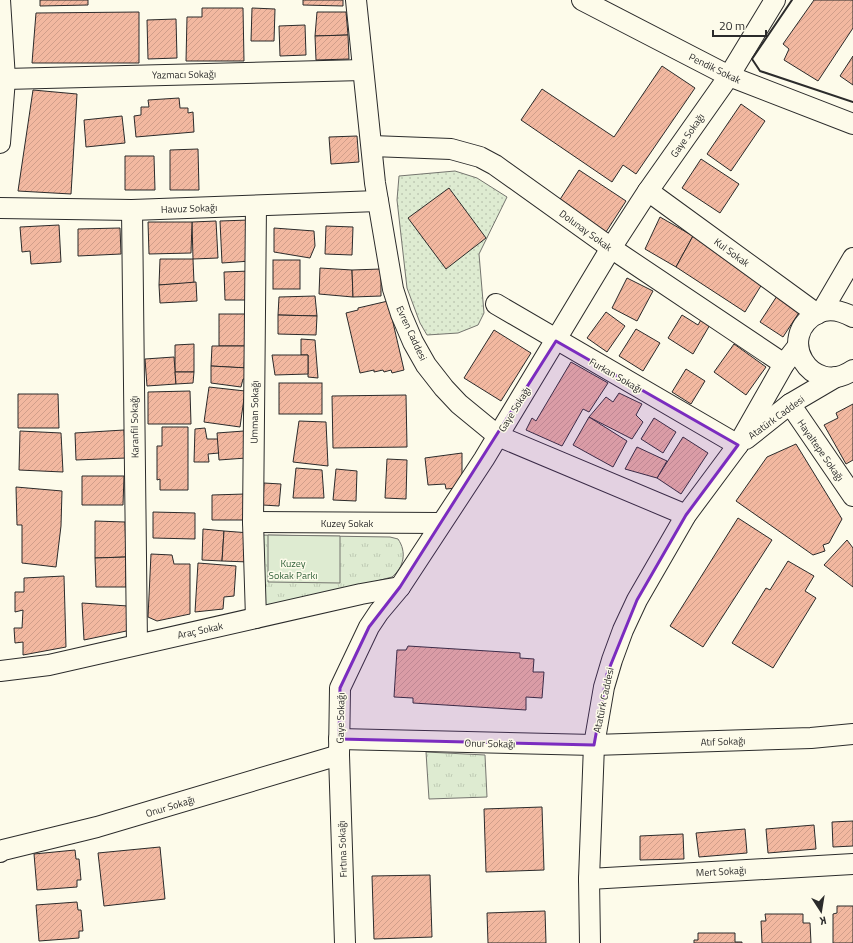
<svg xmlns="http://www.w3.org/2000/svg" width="853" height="943" font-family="'Titillium Web',sans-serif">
<defs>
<pattern id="grass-dots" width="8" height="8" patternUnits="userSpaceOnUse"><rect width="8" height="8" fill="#deebd1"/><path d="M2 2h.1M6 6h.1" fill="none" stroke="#bfcab4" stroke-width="1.8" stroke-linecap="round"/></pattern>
<pattern id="park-tufts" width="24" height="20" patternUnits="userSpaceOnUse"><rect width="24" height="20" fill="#deebd1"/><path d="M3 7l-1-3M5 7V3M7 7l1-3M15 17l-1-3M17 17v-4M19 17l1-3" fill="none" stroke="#bfcab4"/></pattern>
<pattern id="building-hatch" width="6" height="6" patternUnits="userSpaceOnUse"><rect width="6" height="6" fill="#f2b8a0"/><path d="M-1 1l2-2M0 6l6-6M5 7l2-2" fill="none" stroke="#d09e8a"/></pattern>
</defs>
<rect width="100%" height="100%" fill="#fdfbea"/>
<polygon fill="url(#grass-dots)" stroke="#74746e" points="455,171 477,178 507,197 479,254 484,313 478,325 458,333 427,335 420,323 407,288 397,200 399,176"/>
<g fill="url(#park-tufts)" stroke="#74746e">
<path d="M258 535 390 537 398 539C407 552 404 567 392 577L282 606 264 608Z"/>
<polygon points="426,752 485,755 487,797 429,799"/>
</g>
<polygon fill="#deebd1" stroke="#74746e" points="268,535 340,536 340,583 268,582"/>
<g fill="url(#building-hatch)" stroke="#2b2b2b">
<polygon points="40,0 88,0 88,5 40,6"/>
<polygon points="303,0 343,0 343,6 303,5"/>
<polygon points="814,0 853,0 853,28 818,81 784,60 789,49 783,44"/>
<polygon points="202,8 243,8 244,61 186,61 187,17 202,17"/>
<polygon points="252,8 275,9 274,41 251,41"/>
<polygon points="139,12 139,63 32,63 36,13"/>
<polygon points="317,12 346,12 348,35 315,36"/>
<polygon points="176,19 177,58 148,59 147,20"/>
<polygon points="305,25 306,55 280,56 279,26"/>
<polygon points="348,35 349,59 316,60 315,36"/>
<polygon points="853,56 853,85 840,76"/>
<polygon points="662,66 695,88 636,174 623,165 612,182 521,120 542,89 614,137"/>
<polygon points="33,90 77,94 71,194 18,191"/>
<polygon points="179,98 180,108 188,108 188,113 193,112 194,132 136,137 134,116 141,115 141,107 149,107 148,100"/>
<polygon points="741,104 765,121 731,171 707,154"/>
<polygon points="122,116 125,143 86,147 84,120"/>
<polygon points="357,136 359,162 331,164 329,137"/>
<polygon points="198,149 199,190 170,190 170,150"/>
<polygon points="125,156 154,156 155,190 125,190"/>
<polygon points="701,159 739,184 720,213 682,188"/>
<polygon points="579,170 626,201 606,232 559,201"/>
<polygon points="449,188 486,238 446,269 408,218"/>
<polygon points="660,217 693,236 676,267 645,249"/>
<polygon points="249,220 251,261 222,263 220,221"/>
<polygon points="216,221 218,258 193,259 192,222"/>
<polygon points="148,222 192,222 191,253 149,254"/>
<polygon points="59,225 61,262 31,264 30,251 22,252 20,227"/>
<polygon points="326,226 353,227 352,255 325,254"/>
<polygon points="120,228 121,254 78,256 78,229"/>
<polygon points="274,228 314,231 315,246 310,258 274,252"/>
<polygon points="693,236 762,284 745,312 676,267"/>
<polygon points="160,259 193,259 194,283 159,285"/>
<rect x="273" y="260" width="27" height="29"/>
<polygon points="320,268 352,270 353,297 319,294"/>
<polygon points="381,269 381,296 353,297 352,270"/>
<polygon points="250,271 250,300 225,300 224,272"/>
<polygon points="627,278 653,291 637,321 612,308"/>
<polygon points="196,282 197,301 160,303 159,285"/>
<polygon points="315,296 317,316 278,315 279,297"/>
<polygon points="777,296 800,311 783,337 760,322"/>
<polygon points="388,301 404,370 392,373 391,370 384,372 383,370 374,372 374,370 360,373 346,313 358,310 358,308"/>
<polygon points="606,312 625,326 607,352 587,338"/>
<rect x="219" y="314" width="32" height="32"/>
<polygon points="278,315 317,316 316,335 278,334"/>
<polygon points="682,315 698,325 702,318 711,323 693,354 668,338"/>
<polygon points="636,329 660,343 643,371 619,356"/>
<polygon points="494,330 531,353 501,401 464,378"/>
<polygon points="301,339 315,340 318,378 308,377 308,355 301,355"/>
<polygon points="194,344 194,372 175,372 175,345"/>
<polygon points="734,344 766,367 746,395 714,372"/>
<polygon points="212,346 245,346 244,368 211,366"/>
<polygon points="272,355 308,355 308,374 275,375"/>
<polygon points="174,357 176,384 147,386 145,359"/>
<polygon points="571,362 608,383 589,412 583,409 562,446 526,430 532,418 536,421"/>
<polygon points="211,366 248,368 247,379 243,379 241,387 211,383"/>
<polygon points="686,369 705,381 691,404 672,392"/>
<polygon points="175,372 194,372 193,383 176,384"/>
<rect x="279" y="383" width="43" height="31"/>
<polygon points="209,387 245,391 240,427 204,422"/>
<polygon points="190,391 191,424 148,424 148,392"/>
<polygon points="619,393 642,404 636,415 643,422 632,439 589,417 606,397 613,402"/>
<polygon points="18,394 58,394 59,428 18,428"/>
<polygon points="406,395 407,447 333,448 332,396"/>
<polygon points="853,404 853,460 846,464 824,425 838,418 836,413"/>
<polygon points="589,417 627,441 613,467 573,445"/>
<polygon points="654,418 676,432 663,453 641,439"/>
<polygon points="299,421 326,422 328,466 293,462"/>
<polygon points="162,427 188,427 188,490 160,490 160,479 157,480 157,446 162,446"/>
<polygon points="205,428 207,439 218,439 219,453 208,454 209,462 194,462 195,429"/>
<polygon points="124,430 126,458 76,460 75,433"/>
<polygon points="20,431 61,433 63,472 19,470"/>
<polygon points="244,431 246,458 219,460 217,433"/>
<polygon points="683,437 708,453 681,494 657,478"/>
<polygon points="796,444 842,519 829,543 823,545 825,551 813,555 736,501 767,457"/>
<polygon points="637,447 667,461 657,478 625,469"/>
<polygon points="462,453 462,481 457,488 446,489 445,484 428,485 425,458"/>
<polygon points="387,459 407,460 406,499 385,498"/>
<polygon points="296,468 322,470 324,498 293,498"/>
<polygon points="336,469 357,471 356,501 333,500"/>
<polygon points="82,476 124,476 123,505 82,505"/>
<polygon points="264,483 281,484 279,506 263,505"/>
<polygon points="16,487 62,491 61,526 56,567 22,563 22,525 17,525"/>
<polygon points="245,494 245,520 212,520 212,495"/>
<polygon points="153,512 195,513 195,539 153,538"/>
<polygon points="738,518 772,540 703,647 670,626"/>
<polygon points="95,521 125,522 126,557 95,558"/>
<polygon points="203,529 224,531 222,561 202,560"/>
<polygon points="224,531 250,533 249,562 222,561"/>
<polygon points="847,540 853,548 853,587 824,565"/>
<polygon points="151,554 172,555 174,564 190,564 190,614 157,621 148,617"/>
<polygon points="126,557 126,587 96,587 95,558"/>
<polygon points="788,561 814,576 805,591 816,598 773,668 732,643 766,588 770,590"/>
<polygon points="198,563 236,566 234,596 224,597 223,609 195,612"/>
<polygon points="64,576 66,647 23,655 23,642 15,643 14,628 22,628 23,610 15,612 15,592 24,592 24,578"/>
<polygon points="82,603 128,606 131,630 84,640"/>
<polygon points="408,646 520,653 520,658 534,659 533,672 544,672 542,698 526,697 526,710 413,703 413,698 394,697 397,650 406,650"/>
<polygon points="542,807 544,870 486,872 484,809"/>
<polygon points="853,821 853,846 833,847 832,822"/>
<polygon points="814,825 816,849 768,853 766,829"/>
<polygon points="745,829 747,853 699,857 696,833"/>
<polygon points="683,834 684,859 640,860 640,836"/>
<polygon points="160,847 165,899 104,906 98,853"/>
<polygon points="75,850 76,859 79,859 81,880 77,880 77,887 37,890 34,854"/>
<polygon points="430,875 432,937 374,939 372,876"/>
<polygon points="77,902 78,910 81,910 83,931 79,931 79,938 39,941 36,905"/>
<polygon points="837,906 853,906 853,943 833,943 833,914 837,913"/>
<polygon points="545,911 546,943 488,943 487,913"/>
<polygon points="765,914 803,914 803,923 810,923 811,943 762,943 761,921 766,921"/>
<polygon points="698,933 735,933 735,942 742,942 742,943 694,943 694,940 698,940"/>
</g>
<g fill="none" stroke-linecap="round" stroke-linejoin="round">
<g stroke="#2b2b2b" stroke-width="22">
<g id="minor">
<polyline points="356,0 375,183 393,289 401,314 413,342 426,365 444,388 459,404 498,436 686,515"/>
<polyline points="582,0 729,76 853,124"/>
<polyline points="5,79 363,70"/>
<polyline points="0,143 5,79 0,0"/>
<polyline points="372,146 451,149 480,157 495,165 611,248 784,364"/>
<polyline points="648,191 817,314"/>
<polyline points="256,206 253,522 256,618"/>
<polyline points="0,208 132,210 378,201"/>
<polyline points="132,210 137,644"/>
<polyline points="496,304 738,445"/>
<polyline points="822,311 853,258"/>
<path d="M853 317C842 311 830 307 818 313 774 336 811 399 853 370"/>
<polyline points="790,404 853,496"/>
<polyline points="746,439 790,404 836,377"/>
<polyline points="253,522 441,523"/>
<polyline points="0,671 49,665 361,594 400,587"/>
<polyline points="339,739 594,745 811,738 853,734"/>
<polyline points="0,852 3,850 97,827 339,755"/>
<polyline points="589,879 853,864"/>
<polyline points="345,943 339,755 340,688 369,627 379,612 400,587 484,459 611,248 648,191 729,76 775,0"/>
<polyline points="590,943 589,879 594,745 604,687 612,660 623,630 637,600 686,515 738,445 784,364 798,346"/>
</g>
</g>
<use href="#minor" stroke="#fdfbea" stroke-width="20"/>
<polyline stroke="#2b2b2b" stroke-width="2" points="792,0 752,59 760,71 853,102"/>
</g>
<path fill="#7b2cbf" fill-opacity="0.2" stroke="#7b2cbf" stroke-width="3" stroke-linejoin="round" d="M556 341 738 445 686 515 637 600 607 674 594 745 339 739 340 688 369 627 400 587Z"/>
<g text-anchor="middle" stroke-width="3" stroke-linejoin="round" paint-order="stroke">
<g font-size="10" fill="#2b2b2b" stroke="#fdfbea">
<text transform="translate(715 68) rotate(26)" y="4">Pendik Sokak</text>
<text transform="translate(184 74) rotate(-1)" y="4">Yazmacı Sokağı</text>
<text transform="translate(687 135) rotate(-55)" y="4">Gaye Sokağı</text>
<text transform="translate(189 208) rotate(-2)" y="4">Havuz Sokağı</text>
<text transform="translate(586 230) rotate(36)" y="4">Dolunay Sokak</text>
<text transform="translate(732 252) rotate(36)" y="4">Kul Sokak</text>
<text transform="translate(412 333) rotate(65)" y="4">Evren Caddesi</text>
<text transform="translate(616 375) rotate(30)" y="4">Furkan Sokağı</text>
<text transform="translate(514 409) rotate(-58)" y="4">Gaye Sokağı</text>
<text transform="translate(254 412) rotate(-89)" y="4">Umman Sokağı</text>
<text transform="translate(776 417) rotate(-36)" y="4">Atatürk Caddesi</text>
<text transform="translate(134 427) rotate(-91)" y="4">Karanfil Sokağı</text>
<text transform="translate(821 450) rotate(55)" y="4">Hayaltepe Sokağı</text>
<text x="347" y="527">Kuzey Sokak</text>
<text transform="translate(200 630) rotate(-12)" y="4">Araç Sokak</text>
<text transform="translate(603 700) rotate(-78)" y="4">Atatürk Caddesi</text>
<text transform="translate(340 718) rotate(-89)" y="4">Gaye Sokağı</text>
<text transform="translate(723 741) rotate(-2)" y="4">Atıf Sokağı</text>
<text transform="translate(490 743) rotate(1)" y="4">Onur Sokağı</text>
<text transform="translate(170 806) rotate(-17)" y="4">Onur Sokağı</text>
<text transform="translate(342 849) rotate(-92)" y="4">Fırtına Sokağı</text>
<text transform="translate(721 871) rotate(-3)" y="4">Mert Sokağı</text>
</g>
<g font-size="10" fill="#34623c" stroke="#fdfbea">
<text x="293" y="567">Kuzey<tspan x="293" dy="12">Sokak Parkı</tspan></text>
</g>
</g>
<g transform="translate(821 911) rotate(168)" stroke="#fdfbea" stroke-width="3" paint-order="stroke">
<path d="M0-3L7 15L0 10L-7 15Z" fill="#2b2b2b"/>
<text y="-6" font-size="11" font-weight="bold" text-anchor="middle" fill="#2b2b2b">K</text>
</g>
<path d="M713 30v6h53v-6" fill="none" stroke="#2b2b2b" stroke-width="2"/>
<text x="719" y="30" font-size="12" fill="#2b2b2b" stroke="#fdfbea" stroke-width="3" paint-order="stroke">20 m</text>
</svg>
